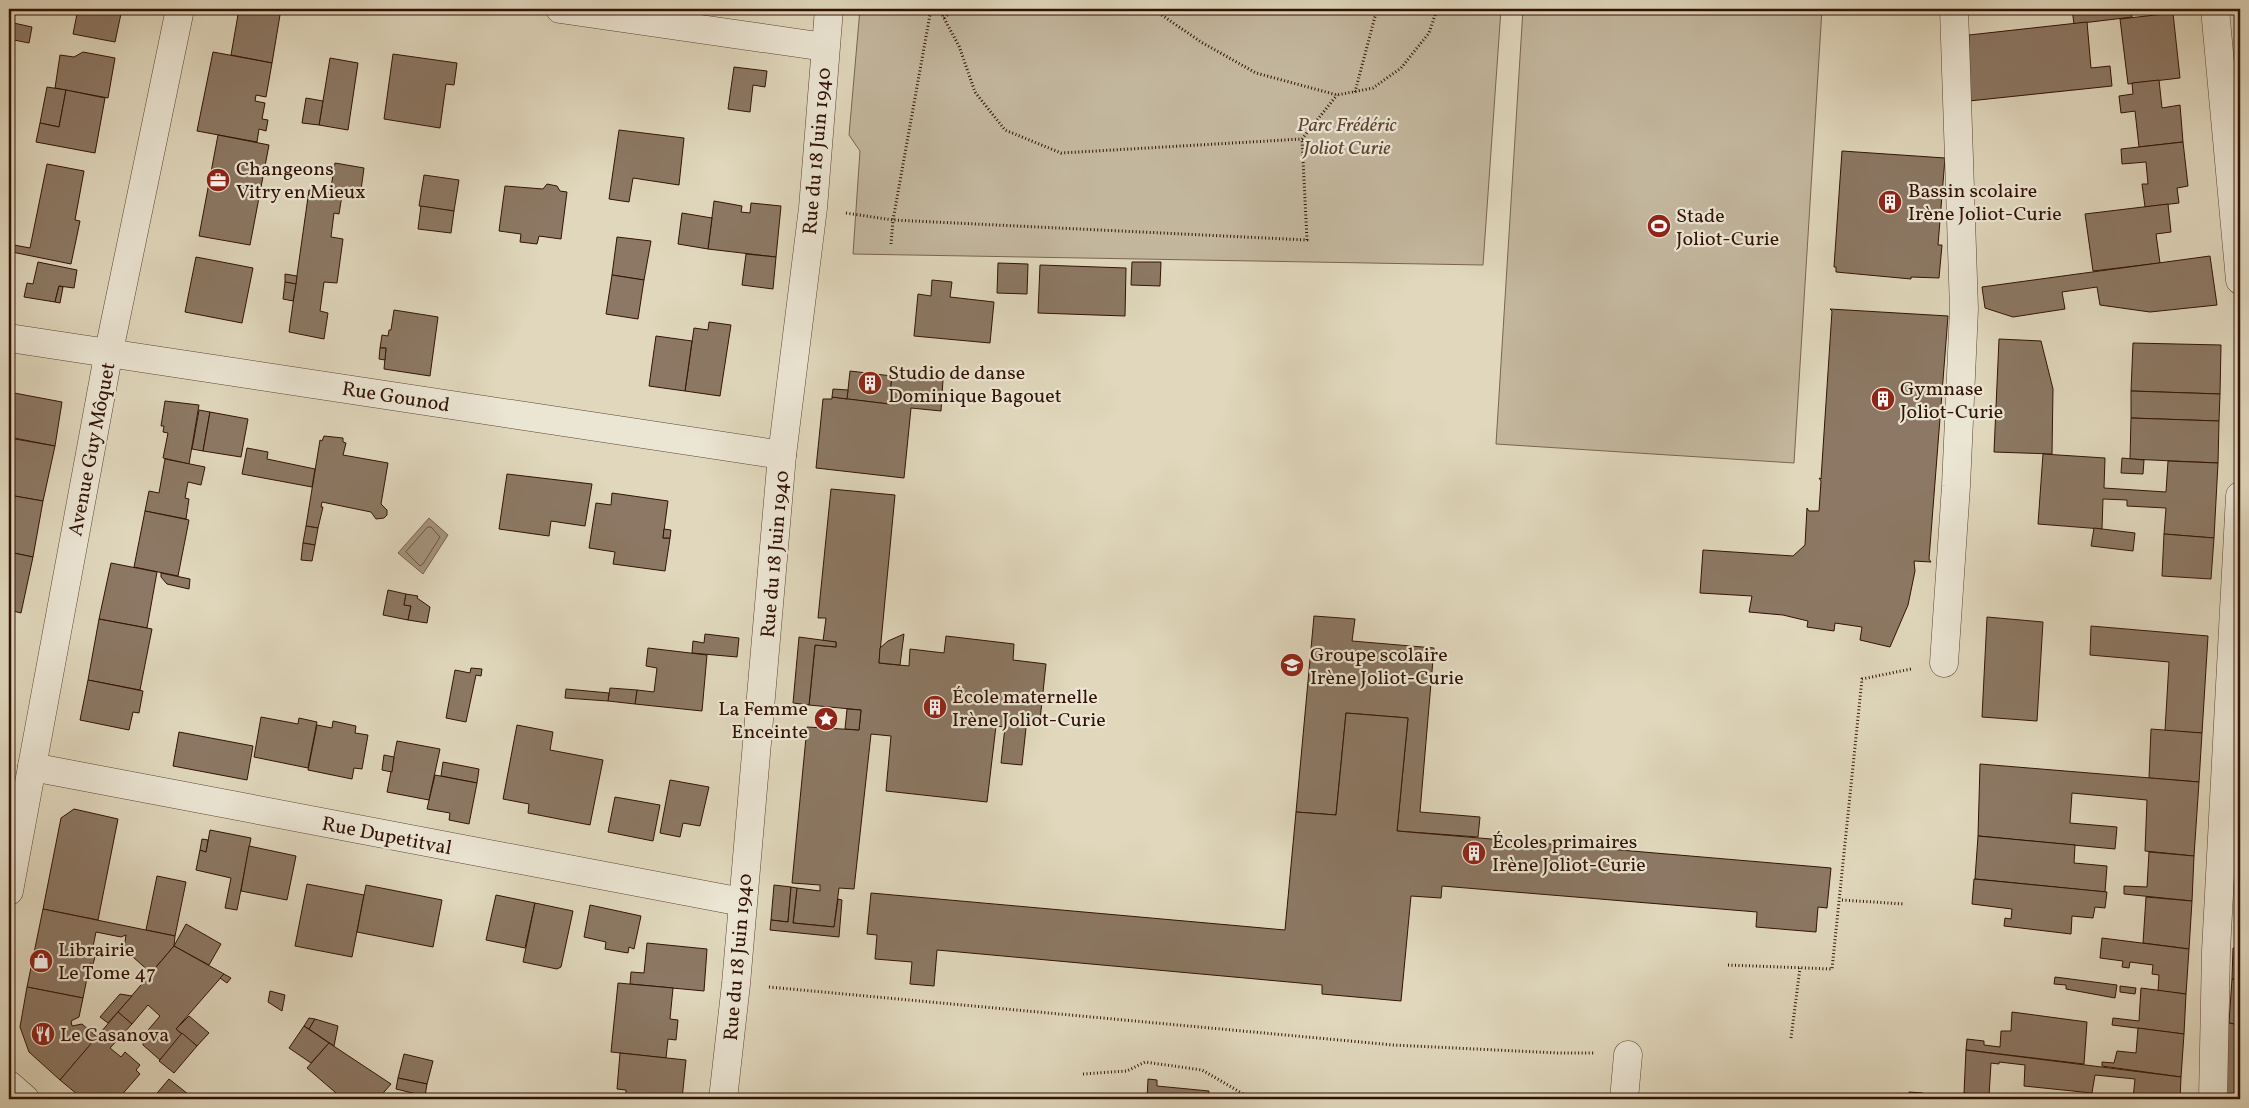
<svg xmlns="http://www.w3.org/2000/svg" width="2249" height="1108" font-family="Vollkorn,serif">
<rect width="100%" height="100%" fill="#e0d7bc"/>
<filter id="stains"><feTurbulence type="fractalNoise" baseFrequency=".004" numOctaves="4"/><feColorMatrix values="0 0 0 0 .2 0 0 0 0 .09 0 0 0 0 .02 0 0 0 .5 -.17"/></filter>
<radialGradient id="worn" r=".72"><stop offset=".6" stop-color="#630" stop-opacity="0"/><stop offset="1" stop-color="#630" stop-opacity=".3"/></radialGradient>
<g fill="#c2b69d" stroke="#7a6450">
<polygon points="860,9 1501,9 1483,265 853,254 860,151 849,135"/>
<polygon points="1523,9 1822,9 1794,463 1496,444"/>
</g>
<polygon fill="#a5947d" stroke="#77604d" points="429,518 448,535 423,574 398,553"/>
<g fill="none" stroke-linecap="round" stroke-linejoin="round">
<polygon stroke="#6c5340" stroke-width="1" points="428,527 431,527 440,537 423,564 420,566 406,552"/>
</g>
<g fill="#8c7864" stroke="#321204">
<polygon points="78,9 122,9 115,42 73,34"/>
<polygon points="239,9 281,9 272,63 231,55"/>
<polygon points="2072,9 2131,9 2132,17 2074,24"/>
<polygon points="2173,13 2180,78 2128,84 2120,19"/>
<polygon points="9,22 32,27 29,43 9,39"/>
<polygon points="2087,22 2091,68 2110,66 2112,86 1969,101 1969,35"/>
<polygon points="83,52 115,58 108,98 55,88 60,55 74,57"/>
<polygon points="213,52 272,63 266,97 256,95 255,101 265,103 262,119 268,120 266,131 259,129 257,142 197,131"/>
<polygon points="393,54 457,63 454,85 446,84 440,128 384,119"/>
<polygon points="330,58 358,63 348,130 319,125"/>
<polygon points="734,67 767,71 765,87 753,85 750,112 728,109"/>
<polygon points="2159,80 2162,108 2180,105 2183,142 2139,147 2135,111 2121,113 2119,96 2133,94 2132,83"/>
<polygon points="47,87 66,90 59,127 40,123"/>
<polygon points="66,90 105,98 95,153 36,142 40,123 59,127"/>
<polygon points="306,98 323,101 319,125 302,123"/>
<polygon points="619,130 684,138 679,185 633,178 629,202 609,199"/>
<polygon points="218,135 269,145 250,245 199,236"/>
<polygon points="2183,142 2188,186 2177,188 2179,203 2145,207 2142,184 2148,184 2146,162 2122,164 2121,149"/>
<polygon points="1842,151 1945,158 1938,245 1942,245 1939,278 1911,277 1911,279 1836,272 1836,267 1834,267"/>
<polygon points="335,163 364,168 360,197 330,193"/>
<polygon points="47,164 84,171 75,220 80,221 71,264 12,252 14,245 30,248"/>
<polygon points="424,175 459,180 454,211 419,206"/>
<polygon points="547,184 557,186 560,191 567,192 561,239 539,236 537,244 520,242 521,234 499,231 505,186 543,189"/>
<polygon points="309,190 342,195 339,214 334,213 331,237 343,239 337,283 324,282 320,311 328,313 324,339 289,332"/>
<polygon points="714,201 742,206 741,212 750,213 751,203 781,206 776,257 708,249"/>
<polygon points="2168,204 2171,232 2156,234 2160,263 2093,271 2085,214"/>
<polygon points="421,206 454,211 451,233 418,229"/>
<polygon points="682,213 712,218 708,249 678,244"/>
<polygon points="617,237 651,241 644,280 612,275"/>
<polygon points="746,254 776,257 773,289 742,285"/>
<polygon points="2210,256 2217,305 2150,312 2100,305 2097,287 2062,292 2065,309 2013,317 1985,308 1982,287"/>
<polygon points="196,257 253,268 242,323 185,312"/>
<polygon points="38,262 77,270 74,288 59,286 55,302 24,297 27,283 33,284"/>
<polygon points="1132,262 1161,262 1160,286 1131,285"/>
<polygon points="998,263 1028,264 1027,294 997,293"/>
<polygon points="1040,265 1126,268 1125,316 1038,313"/>
<polygon points="285,274 297,276 296,284 285,282"/>
<polygon points="612,275 644,280 638,319 606,314"/>
<polygon points="932,280 952,282 950,297 994,302 990,343 914,336 918,294 931,296"/>
<polygon points="285,282 296,284 293,301 283,299"/>
<polygon points="59,286 63,287 60,303 55,302"/>
<polygon points="1830,309 1948,316 1929,559 1931,562 1914,561 1915,571 1908,605 1890,647 1860,640 1862,627 1835,623 1834,631 1807,627 1808,621 1783,615 1749,612 1752,596 1700,593 1703,550 1793,556 1805,545 1807,508 1809,511 1819,511 1821,481 1819,478 1821,479 1832,311"/>
<polygon points="394,310 438,317 430,376 384,369 386,348 380,348 382,335 388,336 389,330 391,330"/>
<polygon points="709,322 731,325 720,396 685,391 694,328 708,330"/>
<polygon points="656,336 692,341 685,391 649,386"/>
<polygon points="1999,339 2041,341 2053,389 2052,454 1994,452"/>
<polygon points="2133,343 2221,345 2220,394 2131,391"/>
<polygon points="380,348 386,348 385,360 379,359"/>
<polygon points="850,371 892,376 889,404 847,399"/>
<polygon points="892,376 943,380 941,411 911,408 904,478 816,468 823,399 832,399 832,397 889,404"/>
<polygon points="833,389 848,390 847,399 832,397"/>
<polygon points="2131,391 2220,394 2219,421 2131,418"/>
<polygon points="9,392 62,402 55,446 9,437"/>
<polygon points="165,401 199,405 189,464 163,458 168,433 163,432 164,426 161,426"/>
<polygon points="199,410 210,412 203,451 192,449"/>
<polygon points="210,412 248,419 241,457 203,451"/>
<polygon points="2131,418 2219,421 2218,463 2130,459"/>
<polygon points="324,436 343,438 343,442 346,443 343,455 388,463 381,504 387,510 387,515 384,518 376,519 371,512 322,502 321,507 323,507 318,528 306,526 320,440 322,441"/>
<polygon points="15,439 55,446 43,501 9,495 9,471"/>
<polygon points="247,448 268,452 267,459 315,469 312,487 242,474"/>
<polygon points="2043,454 2105,458 2104,488 2166,492 2168,461 2218,463 2214,538 2164,534 2166,508 2127,506 2127,500 2103,499 2102,529 2038,524"/>
<polygon points="2122,458 2144,460 2143,474 2121,473"/>
<polygon points="165,459 205,467 201,485 188,482 185,498 189,499 186,519 145,511 149,491 159,493"/>
<polygon points="507,474 592,484 585,526 551,521 549,536 499,529"/>
<polygon points="831,489 895,495 879,663 909,666 910,649 944,653 946,636 1014,644 1013,660 1046,664 1040,720 1016,718 1015,727 1026,728 1022,765 1001,763 1005,727 996,726 987,802 886,791 891,736 871,734 854,889 839,888 834,927 793,923 797,888 820,891 820,885 792,883 807,727 859,730 861,710 809,705 815,645 836,647 836,642 823,641 826,618 818,618"/>
<polygon points="612,493 668,501 663,538 670,538 665,571 613,564 615,552 589,548 596,503 611,505"/>
<polygon points="9,495 43,501 33,557 9,552"/>
<polygon points="145,511 189,520 178,576 134,567"/>
<polygon points="306,526 318,528 315,545 303,543"/>
<polygon points="2094,528 2135,533 2133,551 2091,546"/>
<polygon points="664,529 671,530 670,538 663,538"/>
<polygon points="2164,534 2214,538 2211,579 2162,576"/>
<polygon points="303,543 315,545 312,561 301,560"/>
<polygon points="9,552 33,557 21,613 9,610"/>
<polygon points="111,563 157,572 147,628 99,619"/>
<polygon points="161,573 190,579 189,589 167,584 161,577"/>
<polygon points="388,590 406,594 404,605 411,606 408,620 383,615"/>
<polygon points="406,594 418,596 417,598 430,607 427,623 408,620 411,606 404,605"/>
<polygon points="1314,616 1355,619 1352,641 1434,648 1420,812 1480,817 1478,837 1397,831 1408,718 1346,713 1336,815 1296,812"/>
<polygon points="1987,617 2043,622 2037,721 1982,717"/>
<polygon points="99,619 152,629 140,690 88,680"/>
<polygon points="2091,626 2208,636 2202,733 2165,731 2169,662 2090,655"/>
<polygon points="705,634 739,638 737,657 692,653 693,641 704,643"/>
<polygon points="904,634 900,665 879,663 880,648 888,641"/>
<polygon points="799,637 836,642 836,647 815,645 809,705 793,703"/>
<polygon points="648,648 707,655 702,711 635,704 637,690 654,692 657,668 646,666"/>
<polygon points="471,668 482,669 481,676 476,675 466,722 446,718 455,670 470,673"/>
<polygon points="88,680 143,691 139,713 133,712 129,730 80,720"/>
<polygon points="610,688 637,690 635,704 608,701"/>
<polygon points="566,689 609,693 608,701 565,698"/>
<polygon points="847,709 861,710 859,730 845,729"/>
<polygon points="1346,713 1408,718 1397,831 1831,868 1827,908 1818,907 1816,932 1756,927 1757,912 1442,886 1441,898 1411,896 1401,1001 1322,994 1322,985 937,950 934,986 910,984 912,962 875,959 877,935 867,934 871,893 1285,930 1296,812 1336,815"/>
<polygon points="261,717 298,724 299,718 317,722 308,768 254,757"/>
<polygon points="333,721 356,726 355,733 368,735 362,769 354,768 352,779 308,770 317,725 332,728"/>
<polygon points="517,725 553,732 550,750 603,760 590,825 528,813 529,804 503,799"/>
<polygon points="2151,729 2202,733 2199,782 2149,778"/>
<polygon points="179,732 253,746 247,780 173,766"/>
<polygon points="397,741 440,749 429,800 387,792"/>
<polygon points="384,755 394,757 392,772 382,770"/>
<polygon points="443,762 479,769 477,783 441,776"/>
<polygon points="1980,764 2199,782 2194,856 2145,851 2147,800 2072,793 2070,823 2117,827 2115,849 1978,836"/>
<polygon points="435,775 477,783 469,824 449,820 450,813 427,809"/>
<polygon points="670,780 709,787 700,826 683,823 680,837 660,833"/>
<polygon points="615,797 660,805 653,841 608,832"/>
<polygon points="74,809 118,819 98,920 43,909 61,818"/>
<polygon points="210,830 251,838 237,910 225,908 231,878 196,870 200,850 206,852"/>
<polygon points="1978,836 2075,845 2074,863 2107,866 2105,892 1975,879"/>
<polygon points="202,839 208,840 206,852 200,850"/>
<polygon points="249,846 296,856 287,900 241,891"/>
<polygon points="2149,852 2194,856 2192,901 2124,894 2124,886 2147,887"/>
<polygon points="2238,868 2240,868 2240,892 2237,891"/>
<polygon points="157,876 186,882 175,936 146,930"/>
<polygon points="1974,879 2107,892 2105,908 2095,907 2093,918 2072,916 2071,934 2004,926 2005,918 2011,919 2012,909 1972,904"/>
<polygon points="307,884 364,895 352,957 295,946"/>
<polygon points="366,885 442,900 433,947 357,932"/>
<polygon points="774,885 791,887 788,922 771,920"/>
<polygon points="791,887 797,888 793,923 834,927 838,899 842,900 839,937 770,930 771,920 788,922"/>
<polygon points="2237,891 2240,892 2240,919 2235,918"/>
<polygon points="496,895 535,903 525,948 486,940"/>
<polygon points="2146,897 2192,901 2189,949 2143,943"/>
<polygon points="535,903 573,911 561,967 557,969 523,962"/>
<polygon points="590,905 641,916 634,949 629,947 628,953 605,949 606,942 584,937"/>
<polygon points="43,909 175,936 174,946 151,973 124,949 126,935 121,937 96,932 91,956 95,957 93,964 90,963 83,998 27,987"/>
<polygon points="186,924 221,944 209,965 174,946"/>
<polygon points="2102,938 2189,949 2186,994 2158,991 2159,975 2152,974 2153,965 2130,962 2129,968 2122,967 2123,961 2100,958"/>
<polygon points="647,943 707,949 704,991 630,984 631,972 644,973"/>
<polygon points="174,946 224,974 176,1029 182,1034 160,1060 143,1045 143,1036 160,1016 148,1005 132,1024 118,1012"/>
<polygon points="2233,948 2240,948 2240,979 2232,979"/>
<polygon points="224,974 231,978 227,983 220,978"/>
<polygon points="2055,977 2117,985 2115,998 2066,989 2066,985 2054,984"/>
<polygon points="2232,979 2240,979 2240,1025 2229,1023"/>
<polygon points="618,983 673,988 670,1019 678,1020 676,1040 668,1039 666,1058 611,1052"/>
<polygon points="2120,986 2136,988 2135,994 2120,992"/>
<polygon points="27,987 83,998 79,1017 71,1021 72,1026 82,1024 97,1037 60,1080 29,1052 20,1027"/>
<polygon points="2141,988 2186,994 2184,1034 2112,1025 2113,1018 2139,1021"/>
<polygon points="270,991 285,995 282,1011 268,1002"/>
<polygon points="120,994 132,996 108,1023 100,1017"/>
<polygon points="118,1012 132,1024 110,1048 121,1057 125,1052 140,1065 136,1070 140,1074 118,1099 83,1099 60,1080"/>
<polygon points="2012,1012 2087,1022 2084,1064 1966,1050 1967,1039 1984,1041 1984,1045 2000,1047 2001,1031 2011,1031"/>
<polygon points="189,1016 209,1033 197,1046 176,1029"/>
<polygon points="309,1018 315,1019 309,1029 304,1026"/>
<polygon points="315,1019 338,1026 334,1046 309,1029"/>
<polygon points="2229,1023 2240,1025 2240,1095 2219,1094 2224,1024"/>
<polygon points="304,1026 329,1043 311,1063 289,1048"/>
<polygon points="2138,1028 2184,1034 2181,1077 2102,1066 2102,1062 2114,1063 2117,1051 2136,1053"/>
<polygon points="182,1033 197,1046 174,1073 159,1061"/>
<polygon points="329,1043 391,1084 378,1099 343,1099 307,1068"/>
<polygon points="1966,1050 2181,1077 2180,1099 2133,1099 2135,1079 2095,1075 2092,1093 2024,1086 2025,1065 1999,1062 1999,1064 1991,1063 1989,1096 1964,1093"/>
<polygon points="620,1053 686,1060 682,1099 626,1099 626,1090 617,1089"/>
<polygon points="404,1054 433,1061 427,1084 398,1078"/>
<polygon points="398,1078 427,1084 425,1096 396,1089"/>
<polygon points="169,1079 193,1098 152,1099"/>
<polygon points="1148,1079 1157,1080 1157,1086 1209,1091 1208,1099 1147,1099"/>
<polygon points="1909,1092 1923,1093 1923,1099 1908,1099"/>
<polygon points="552,1094 597,1099 551,1099"/>
</g>
<g fill="none" stroke-linecap="round" stroke-linejoin="round">
<g stroke="#5e4332" stroke-width="29">
<polyline id="pedestrian" points="1944,663 1956,486 1964,309 1954,9"/>
</g>
<g stroke="#5e4332" stroke-width="29">
<g id="minor">
<polyline points="560,9 825,47"/>
<polyline points="2215,9 2240,280"/>
<polyline points="9,338 782,455"/>
<polyline points="32,767 742,902"/>
<polyline points="9,891 109,351 180,9"/>
<polyline points="9,1085 25,1099"/>
<polyline points="723,1099 736,984 782,455 813,208 829,9"/>
<polyline points="1624,1099 1628,1055"/>
<polyline points="2213,1099 2216,951 2240,496"/>
</g>
</g>
<g stroke="#321204" stroke-width="3" stroke-dasharray="1 2.5" stroke-linecap="butt">
<polyline points="939,9 959,46 975,92 1005,130 1061,153 1302,139 1337,95"/>
<polyline points="1153,9 1201,42 1256,73 1337,95 1373,88 1401,68 1429,33 1437,9"/>
<polyline points="944,18 954,9"/>
<polyline points="1355,92 1377,9"/>
<polyline points="846,213 893,220 1307,240 1302,139"/>
<polyline points="891,244 893,220 931,9"/>
<polyline points="1842,900 1904,904"/>
<polyline points="1728,965 1832,969 1862,679 1911,669"/>
<polyline points="769,987 1393,1045 1558,1053 1595,1053"/>
<polyline points="1791,1038 1800,968"/>
<polyline points="1083,1074 1127,1071 1145,1062 1202,1070 1252,1099"/>
</g>
<use href="#pedestrian" stroke="#ebe5d3" stroke-width="28"/>
<use href="#minor" stroke="#ebe5d3" stroke-width="28"/>
</g>
<defs>
<g id="office-disc" transform="scale(1.25)"><circle r="9.5" fill="#8f2418" stroke="#ebe5d3"/><path d="M-6-3h4V-5.5h4V-3h4V5H-6ZM-1-4.5V-3h2v-1.5ZM-6 0V1H6V0Z" fill="#fff"/></g>
<g id="building-disc" transform="scale(1.25)"><circle r="9.5" fill="#8f2418" stroke="#ebe5d3"/><path d="M-4-6H4V6H1V3H-1V6H-4ZM-2.5-4.3h1.7v1.8h-1.7ZM.8-4.3h1.7v1.8H.8ZM-2.5-1h1.7V.8h-1.7ZM.8-1h1.7V.8H.8Z" fill="#fff"/></g>
<g id="stadium-disc" transform="scale(1.25)"><circle r="9.5" fill="#8f2418" stroke="#ebe5d3"/><path d="M0-5a6.5 5 0 1 0 0 10a6.5 5 0 1 0 0-10ZM-3.5-1.8h7v3.6h-7Z" fill="#fff"/></g>
<g id="school-disc" transform="scale(1.25)"><circle r="9.5" fill="#8f2418" stroke="#ebe5d3"/><path d="M0-5L7-2L0 1L-7-2ZM-4 1L0 2.5L4 1V4Q0 6-4 4Z" fill="#fff"/></g>
<g id="sight-disc" transform="scale(1.25)"><circle r="9.5" fill="#8f2418" stroke="#ebe5d3"/><path d="M0-6L1.8-2.2L6-1.7L2.9 1.2L3.7 5.4L0 3.3L-3.7 5.4L-2.9 1.2L-6-1.7L-1.8-2.2Z" fill="#fff"/></g>
<g id="shop-disc" transform="scale(1.25)"><circle r="9.5" fill="#8f2418" stroke="#ebe5d3"/><path d="M-5-2.5h2.3a2.7 3.5 0 0 1 5.4 0H5L5.5 6h-11ZM-1.5-2.5h3a1.5 2.3 0 0 0-3 0Z" fill="#fff"/></g>
<g id="restaurant-disc" transform="scale(1.25)"><circle r="9.5" fill="#8f2418" stroke="#ebe5d3"/><path d="M-5-6h1v4h1v-4h1v4h1v-4h1v5L-1.5 .5V6h-2V.5L-5-1ZM5-6V6H3V1.5H1.5Q1.5-4 5-6Z" fill="#fff"/></g>
</defs>
<g fill-rule="evenodd">
<use href="#office-disc" x="218" y="180"/>
<use href="#building-disc" x="1890" y="202"/>
<use href="#stadium-disc" x="1659" y="226"/>
<use href="#building-disc" x="870" y="383"/>
<use href="#building-disc" x="1883" y="399"/>
<use href="#school-disc" x="1292" y="665"/>
<use href="#building-disc" x="935" y="707"/>
<use href="#sight-disc" x="826" y="719"/>
<use href="#building-disc" x="1474" y="853"/>
<use href="#shop-disc" x="41" y="961"/>
<use href="#restaurant-disc" x="43" y="1034"/>
</g>
<g text-anchor="middle" stroke-width="4.5" stroke-linejoin="round" paint-order="stroke">
<g font-size="20" font-style="italic" fill="#5d4332" stroke="#ebe5d3">
<text x="1347" y="131">Parc Frédéric<tspan x="1347" dy="23">Joliot Curie</tspan></text>
</g>
<g font-size="20" fill="#321204" stroke="#ebe5d3">
<text transform="translate(816 151) rotate(-85)" y="7">Rue du 18 Juin 1940</text>
<text transform="translate(396 396) rotate(9)" y="7">Rue Gounod</text>
<text transform="translate(91 449) rotate(-79)" y="7">Avenue Guy Môquet</text>
<text transform="translate(774 554) rotate(-85)" y="7">Rue du 18 Juin 1940</text>
<text transform="translate(387 835) rotate(11)" y="7">Rue Dupetitval</text>
<text transform="translate(737 957) rotate(-85)" y="7">Rue du 18 Juin 1940</text>
</g>
<g font-size="20" fill="#321204" stroke="#ebe5d3" text-anchor="start">
<text x="236" y="175">Changeons<tspan x="236" dy="23">Vitry en Mieux</tspan></text>
<text x="1908" y="197">Bassin scolaire<tspan x="1908" dy="23">Irène Joliot-Curie</tspan></text>
<text x="1676" y="222">Stade<tspan x="1676" dy="23">Joliot-Curie</tspan></text>
<text x="888" y="379">Studio de danse<tspan x="888" dy="23">Dominique Bagouet</tspan></text>
<text x="1900" y="395">Gymnase<tspan x="1900" dy="23">Joliot-Curie</tspan></text>
<text x="1310" y="661">Groupe scolaire<tspan x="1310" dy="23">Irène Joliot-Curie</tspan></text>
<text x="952" y="703">École maternelle<tspan x="952" dy="23">Irène Joliot-Curie</tspan></text>
<text x="808" y="715" text-anchor="end">La Femme<tspan x="808" dy="23">Enceinte</tspan></text>
<text x="1492" y="848">Écoles primaires<tspan x="1492" dy="23">Irène Joliot-Curie</tspan></text>
<text x="58" y="956">Librairie<tspan x="58" dy="23">Le Tome 47</tspan></text>
<text x="60" y="1041">Le Casanova</text>
</g>
</g>
<rect width="2249" height="1108" fill="none" stroke="#e0d7bc" stroke-width="30"/>
<rect x="10" y="10" width="2229" height="1088" fill="none" stroke="#321204" stroke-width="2.5"/>
<rect x="15" y="15" width="2219" height="1078" fill="none" stroke="#321204"/>
<rect width="100%" height="100%" filter="url(#stains)"/>
<rect width="100%" height="100%" fill="url(#worn)"/>
</svg>
